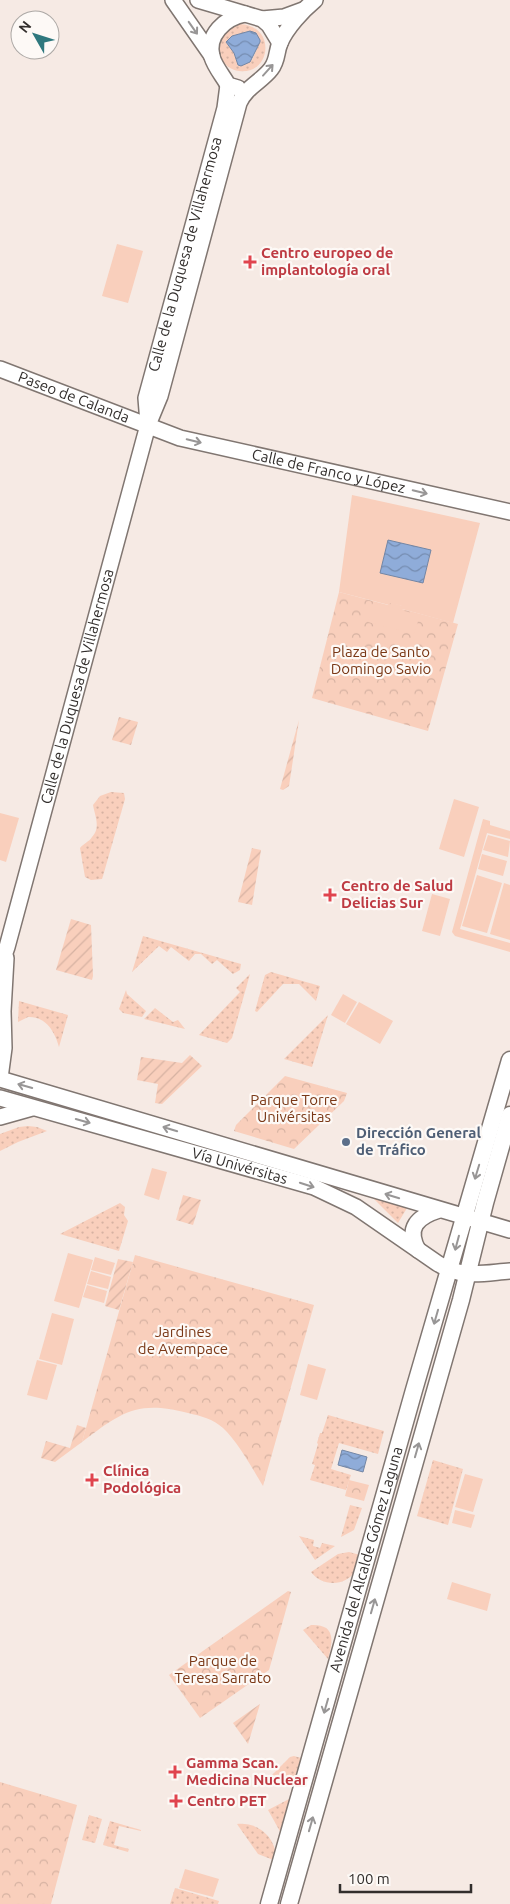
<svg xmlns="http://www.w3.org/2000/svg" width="510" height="1904" font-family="Ubuntu,sans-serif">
<defs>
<pattern id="grass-dots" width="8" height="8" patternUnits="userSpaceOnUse" patternTransform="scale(1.25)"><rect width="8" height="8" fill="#f9cfbc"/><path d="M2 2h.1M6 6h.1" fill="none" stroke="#d6b2a2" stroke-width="1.8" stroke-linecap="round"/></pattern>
<pattern id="park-crowns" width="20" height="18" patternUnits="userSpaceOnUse" patternTransform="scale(1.25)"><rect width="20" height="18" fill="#f9cfbc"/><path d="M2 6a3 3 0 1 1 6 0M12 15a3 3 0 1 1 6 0" fill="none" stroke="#d6b2a2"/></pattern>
<pattern id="garden-furrows" width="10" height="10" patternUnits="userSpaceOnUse" patternTransform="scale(1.25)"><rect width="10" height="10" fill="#f9cfbc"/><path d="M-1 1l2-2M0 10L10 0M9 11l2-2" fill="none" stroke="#d6b2a2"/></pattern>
<pattern id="water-waves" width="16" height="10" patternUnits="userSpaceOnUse" patternTransform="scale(1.25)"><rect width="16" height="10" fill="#8facd9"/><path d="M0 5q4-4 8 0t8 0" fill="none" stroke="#758cb0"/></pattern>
</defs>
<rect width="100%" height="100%" fill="#f6eae4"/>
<g fill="url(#grass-dots)" fill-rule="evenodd">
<path d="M240 24C277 26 271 75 239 71 231 70 224 65 221 58 213 43 225 28 240 24ZM250 31 260 42 252 60 238 65 234 53 226 42 232 36Z"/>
<path d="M111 792 124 793 125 799 103 876 102 879 91 880 85 877 80 848C84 843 89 842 92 837 101 828 95 816 93 805L100 796Z"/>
<polygon points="143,936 241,964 240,970 233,974 217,960 212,964 201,954 195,954 189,961 171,947 167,952 159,946 132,972"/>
<polygon points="271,972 320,986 316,1001 299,984 283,984 257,1012 255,1011 265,975"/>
<polygon points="250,974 232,1038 227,1043 199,1035 240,992 236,988"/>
<polygon points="126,990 127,994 146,1011 142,1017 123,1013 119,1009"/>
<path d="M19 1001 68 1015 59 1047C55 1032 46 1016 28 1017L18 1022Z"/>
<polygon points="155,1008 173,1022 178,1020 185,1029 144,1019"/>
<polygon points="328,1015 312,1067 284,1059"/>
<polygon points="28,1126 37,1127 47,1131 18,1142 0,1151 0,1134 19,1127"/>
<polygon points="371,1196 407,1208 398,1223"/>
<polygon points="120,1203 125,1207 124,1215 128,1221 119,1251 60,1234"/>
<polygon points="328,1415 384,1431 378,1454 339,1443 331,1469 351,1475 346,1490 310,1480 315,1465 312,1464 318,1444 317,1443 320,1433 322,1433"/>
<polygon points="433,1460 463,1469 448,1525 417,1516"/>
<polygon points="350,1505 362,1508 354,1530 341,1537"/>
<polygon points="299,1536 314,1540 313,1546 320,1548 322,1543 335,1546 315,1560"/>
<path d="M349 1552 360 1555C359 1559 358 1566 356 1570 346 1587 322 1587 311 1572L338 1554Z"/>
<path d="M311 1625C336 1624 333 1641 328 1659L303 1630Z"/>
<polygon points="294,1756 301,1758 296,1775 274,1785 265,1782 290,1757"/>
<polygon points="291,1798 282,1835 268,1810"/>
<polygon points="89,1815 102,1819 95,1843 82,1840"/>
<polygon points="110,1821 141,1830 141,1831 119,1826 114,1845 129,1849 128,1852 103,1845"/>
<path d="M237 1824C259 1822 277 1838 276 1861L258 1854Z"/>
<polygon points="175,1888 219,1901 218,1904 170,1904"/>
</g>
<g fill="url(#park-crowns)">
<polygon points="339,592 388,605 389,602 403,606 402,609 458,624 428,731 312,698"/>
<polygon points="285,1076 347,1093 344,1101 294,1149 234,1131 236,1125"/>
<path d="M135 1255 314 1305 263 1486C252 1468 238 1442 223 1428 213 1419 201 1416 188 1413 137 1400 122 1412 82 1442Z"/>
<polygon points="349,1480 369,1485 364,1501 345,1496"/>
<polygon points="288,1591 291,1592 269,1670 200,1718 169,1675"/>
<polygon points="0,1782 77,1805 51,1904 0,1904"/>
</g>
<g fill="url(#garden-furrows)">
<polygon points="119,717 138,722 131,745 112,740"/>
<polygon points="299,720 289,786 283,790 280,789"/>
<polygon points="252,848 261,850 252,905 238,902"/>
<polygon points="71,919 91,925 93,976 92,980 56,970"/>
<polygon points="190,1055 202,1066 162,1104 155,1103 158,1084 137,1080 141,1057 182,1063"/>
<polygon points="183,1195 201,1200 193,1225 176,1220"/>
<polygon points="118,1259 133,1262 119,1310 105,1306"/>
<polygon points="77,1425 86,1428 82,1442 55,1462 41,1458 46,1441 70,1448"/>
<polygon points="260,1704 248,1744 233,1723"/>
</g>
<g fill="#f9cfbc">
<polygon points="117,244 143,251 128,303 102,296"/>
<polygon points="352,495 480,523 453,623 402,609 402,606 390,603 389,605 339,592"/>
<polygon points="373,603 420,615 414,634 368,622"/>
<polygon points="454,799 479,807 464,857 439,849"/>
<polygon points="0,813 19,818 6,862 0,860"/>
<polygon points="483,819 490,821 490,825 510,831 510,839 487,833 460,929 510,943 510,952 455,936 452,932"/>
<polygon points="488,835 510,841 508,857 483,850"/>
<polygon points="482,854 507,861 503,876 478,869"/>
<polygon points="477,875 502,883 487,933 462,926"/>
<polygon points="504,883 510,885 510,940 490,934"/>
<polygon points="432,894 450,899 440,936 422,931"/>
<polygon points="343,994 357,1002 345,1023 331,1015"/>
<polygon points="359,1002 393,1021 380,1044 346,1024"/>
<polygon points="152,1168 167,1172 159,1200 144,1195"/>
<polygon points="68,1253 93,1260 79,1308 54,1301"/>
<polygon points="95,1257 115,1263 111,1275 91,1270"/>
<polygon points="91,1271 111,1277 108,1289 87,1284"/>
<polygon points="87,1285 107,1291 104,1303 83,1297"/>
<polygon points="52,1313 74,1319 62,1365 39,1359"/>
<polygon points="37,1360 57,1365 47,1400 27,1395"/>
<polygon points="308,1364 326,1369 317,1400 300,1395"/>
<polygon points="465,1474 483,1479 473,1512 455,1507"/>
<polygon points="455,1510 475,1515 471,1528 452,1523"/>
<polygon points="452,1582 491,1594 487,1611 447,1599"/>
<polygon points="185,1869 219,1879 213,1897 179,1888"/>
</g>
<g fill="url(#water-waves)" stroke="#7386a5">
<polygon points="250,31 256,33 260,40 260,42 250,62 241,66 238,65 234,53 226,42 232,36"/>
<polygon points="388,540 431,550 423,583 380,573"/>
<polygon points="342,1450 367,1457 363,1472 338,1465"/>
</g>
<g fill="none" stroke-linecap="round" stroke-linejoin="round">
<g stroke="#807671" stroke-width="18">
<g id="secondary">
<polyline points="173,0 212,56"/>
<polyline points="198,0 262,19 269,25 280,43"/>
<polyline points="262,19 284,17 303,10"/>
<path d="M238 88 228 85C223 76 215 67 212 57 206 35 225 18 245 14"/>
<path id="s1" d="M0 369 180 438 510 512"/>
<path id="s2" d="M148 423 146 398 225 108 228 85"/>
<path id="s3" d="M0 967 7 947 148 425 160 396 239 103C246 87 261 82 271 69 278 60 276 52 280 43 286 28 303 10 315 0"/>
<polyline points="0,1078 4,1048 3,1011 6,958"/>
<polyline points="0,1079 510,1230"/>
<path id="s4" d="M0 1098 314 1187 356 1207 437 1263C461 1279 483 1273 510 1271"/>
<polyline points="0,1117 32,1108"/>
<path d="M418 1250C406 1228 417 1217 439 1210"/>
</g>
</g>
<g stroke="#807671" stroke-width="19">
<g id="primary">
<path id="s5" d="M269 1904 414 1390 510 1060"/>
<polyline points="289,1904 461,1300 485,1203 510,1115"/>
</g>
</g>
<use href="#secondary" stroke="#fff" stroke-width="15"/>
<use href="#primary" stroke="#fff" stroke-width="16"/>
</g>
<defs><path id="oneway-shaft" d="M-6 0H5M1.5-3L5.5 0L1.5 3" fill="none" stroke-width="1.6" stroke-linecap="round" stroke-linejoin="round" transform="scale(1.25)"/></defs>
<g stroke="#989696">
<use href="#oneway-shaft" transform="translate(193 28) rotate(55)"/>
<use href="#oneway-shaft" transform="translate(268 70) rotate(-48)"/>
<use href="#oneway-shaft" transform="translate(194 441) rotate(13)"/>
<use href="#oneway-shaft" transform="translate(420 492) rotate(13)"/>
<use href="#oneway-shaft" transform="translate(25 1086) rotate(-164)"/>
<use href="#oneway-shaft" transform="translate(83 1121) rotate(16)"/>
<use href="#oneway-shaft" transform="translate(170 1129) rotate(-163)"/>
<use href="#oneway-shaft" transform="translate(477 1172) rotate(107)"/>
<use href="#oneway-shaft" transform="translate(307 1185) rotate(18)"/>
<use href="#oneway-shaft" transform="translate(392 1196) rotate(-163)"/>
<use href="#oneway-shaft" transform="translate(457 1243) rotate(105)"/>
<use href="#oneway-shaft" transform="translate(436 1317) rotate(106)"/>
<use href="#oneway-shaft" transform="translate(417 1450) rotate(-74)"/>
<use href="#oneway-shaft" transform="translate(373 1606) rotate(-74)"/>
<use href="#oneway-shaft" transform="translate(326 1706) rotate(106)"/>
<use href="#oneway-shaft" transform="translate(311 1824) rotate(-74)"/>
</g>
<g fill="#e0444e" stroke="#fdf9f6" stroke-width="2">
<path d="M247.5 254.5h5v5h5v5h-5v5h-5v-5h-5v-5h5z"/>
<path d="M327.5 887.5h5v5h5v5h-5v5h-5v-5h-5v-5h5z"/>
<path d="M89.5 1472.5h5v5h5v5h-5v5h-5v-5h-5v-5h5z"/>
<path d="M172.5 1764.5h5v5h5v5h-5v5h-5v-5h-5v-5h5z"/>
<path d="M173.5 1793.5h5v5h5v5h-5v5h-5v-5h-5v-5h5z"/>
</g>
<circle fill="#5c6f8a" stroke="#fdf9f6" stroke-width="2" cx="346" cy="1142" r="5"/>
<g text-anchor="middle" stroke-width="4.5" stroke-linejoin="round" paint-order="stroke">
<g font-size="15" font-weight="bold" fill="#be3a42" stroke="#fdf9f6" text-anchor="start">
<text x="261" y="258">Centro europeo de<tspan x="261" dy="17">implantología oral</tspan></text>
<text x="341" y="891">Centro de Salud<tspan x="341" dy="17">Delicias Sur</tspan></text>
<text x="103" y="1476">Clínica<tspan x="103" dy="17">Podológica</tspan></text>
<text x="186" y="1768">Gamma Scan.<tspan x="186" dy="17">Medicina Nuclear</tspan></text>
<text x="187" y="1806">Centro PET</text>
</g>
<g font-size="15" fill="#322e2c" stroke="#fdf9f6">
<text dy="5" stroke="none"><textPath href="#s2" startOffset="174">Calle de la Duquesa de Villahermosa</textPath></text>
<text dy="5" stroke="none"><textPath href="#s1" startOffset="79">Paseo de Calanda</textPath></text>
<text dy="5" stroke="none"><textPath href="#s1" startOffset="345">Calle de Franco y López</textPath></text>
<text dy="5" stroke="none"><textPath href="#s3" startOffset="291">Calle de la Duquesa de Villahermosa</textPath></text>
<text dy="5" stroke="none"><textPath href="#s4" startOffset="249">Vía Univérsitas</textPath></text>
<text dy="5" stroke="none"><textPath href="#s5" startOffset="358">Avenida del Alcalde Gómez Laguna</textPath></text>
</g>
<g font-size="15" fill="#7a3816" stroke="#fdf9f6">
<text x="381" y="657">Plaza de Santo<tspan x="381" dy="17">Domingo Savio</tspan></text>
<text x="294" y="1105">Parque Torre<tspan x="294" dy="17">Univérsitas</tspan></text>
<text x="183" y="1337">Jardines<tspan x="183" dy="17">de Avempace</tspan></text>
<text x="223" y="1666">Parque de<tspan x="223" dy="17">Teresa Sarrato</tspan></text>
</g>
<g font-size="15" font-weight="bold" fill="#4e5e75" stroke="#fdf9f6" text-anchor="start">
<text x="356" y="1138">Dirección General<tspan x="356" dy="17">de Tráfico</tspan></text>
</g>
</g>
<g transform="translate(35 35) rotate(309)"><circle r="24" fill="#fdf9f6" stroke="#aca8a5"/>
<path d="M0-4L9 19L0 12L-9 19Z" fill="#2f787e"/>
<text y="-8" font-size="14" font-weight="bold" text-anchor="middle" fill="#322e2c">N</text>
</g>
<path d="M340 1884v8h131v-8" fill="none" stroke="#322e2c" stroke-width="2.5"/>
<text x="348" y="1884" font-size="15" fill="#322e2c" stroke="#fdf9f6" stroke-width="4" paint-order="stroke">100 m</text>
</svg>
